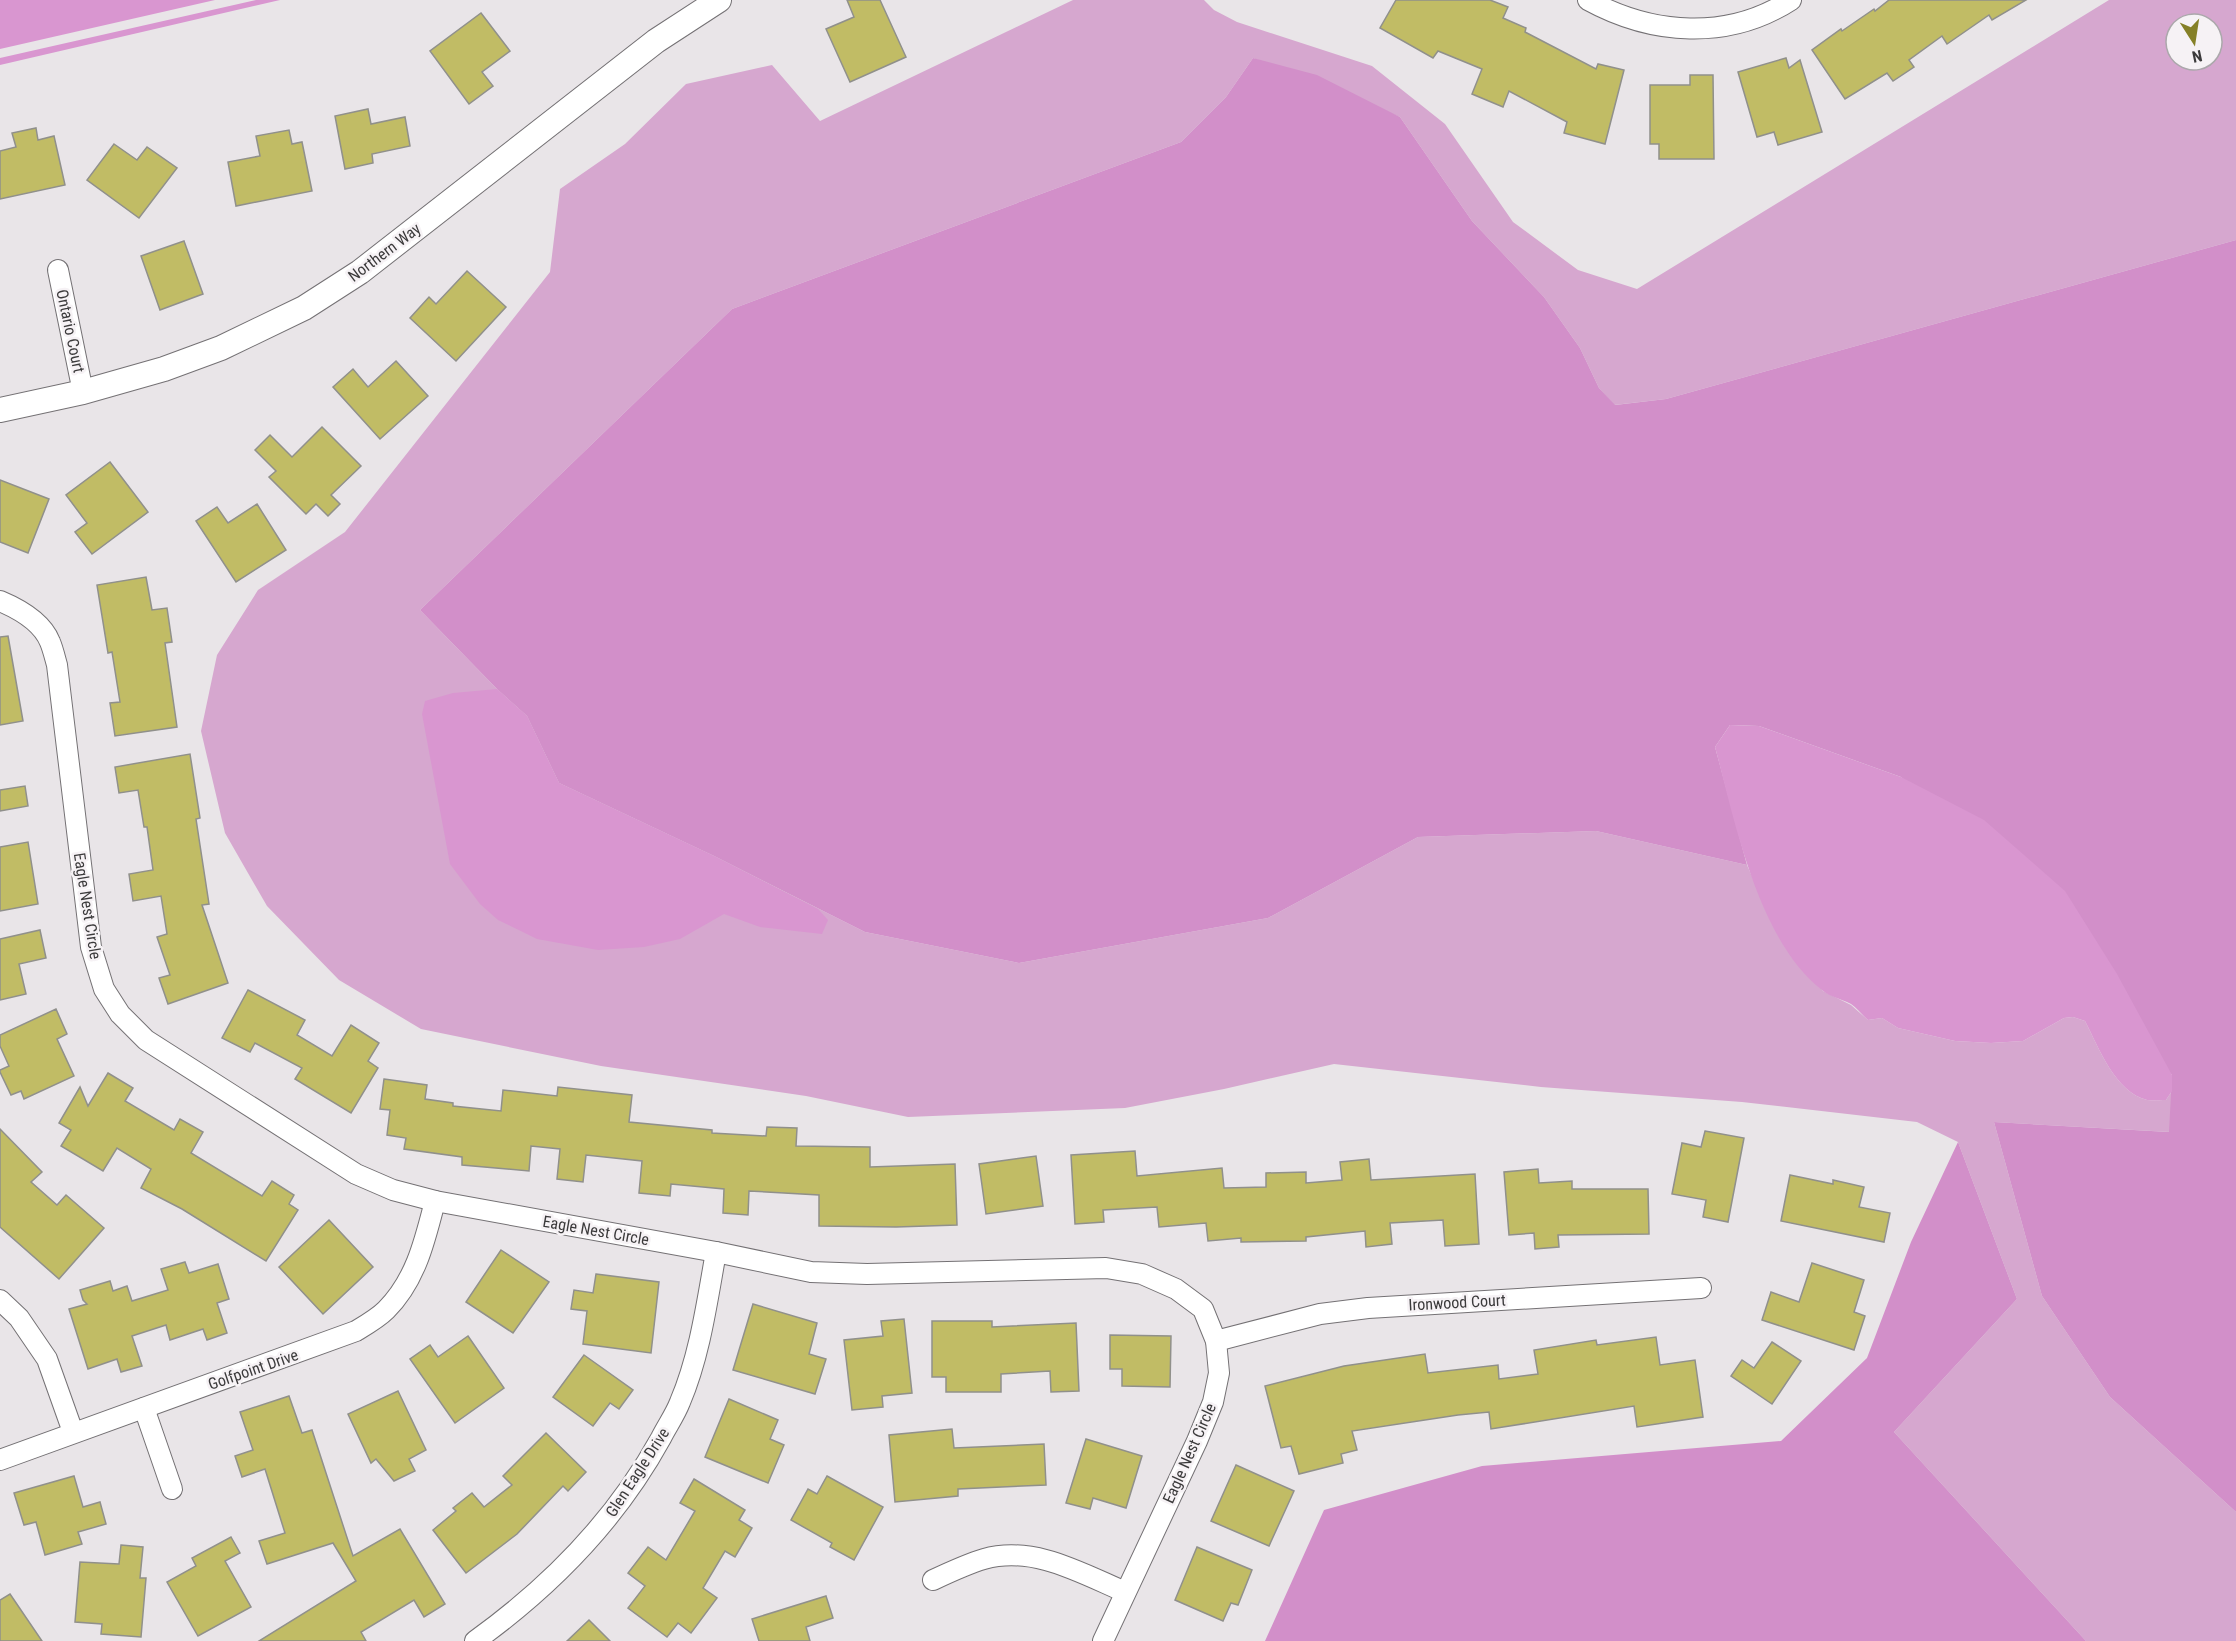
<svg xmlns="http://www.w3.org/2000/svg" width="2236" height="1641" font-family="'Roboto Condensed',sans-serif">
<rect width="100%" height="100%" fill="#e9e5e8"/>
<path fill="#d6a7cf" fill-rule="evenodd" d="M1073 0H1204L1214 10 1237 22 1372 66 1445 124 1513 222 1578 270 1637 289 2109 0H2236V240L1666 399 1614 405 1599 388 1580 348 1544 297 1472 221 1400 117 1253 58 1226 97 1181 142 732 309 420 610 497 689 527 716 559 783 714 856 865 932 1019 963 1268 918 1418 837 1596 831 1747 865 1773 925 1823 991 1851 1005 1868 1020 1882 1018 1898 1028 1955 1041 1991 1043 2023 1041 2064 1018 2073 1017 2085 1021C2099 1048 2115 1092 2147 1100 2153 1101 2160 1100 2166 1100L2172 1091 2170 1132 1994 1122 2042 1296 2110 1397 2236 1512V1641H2086L1894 1432 2017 1299 1958 1142 1917 1122 1742 1102 1541 1087 1334 1064 1224 1089 1125 1108 908 1117 806 1096 601 1066 421 1029 339 980 267 906 225 833 201 731 217 655 258 590 345 532 550 272 560 189 625 144 686 84 772 65 820 121ZM2176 24H2212V60H2176Z"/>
<g fill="#d28fc9">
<polygon points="1253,58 1317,75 1400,117 1472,221 1544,297 1580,348 1599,388 1615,405 1666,399 2236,240 2236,1512 2110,1397 2042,1296 1994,1122 2169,1132 2172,1075 1901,777 1759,726 1730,725 1715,747 1747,865 1596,831 1418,837 1268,918 1019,963 865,932 714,856 559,783 527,716 497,689 420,610 732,309 1181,142 1226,97"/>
<polygon points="1958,1142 2017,1299 1894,1432 2086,1641 1265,1641 1324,1510 1482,1466 1781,1441 1867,1358 1911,1242"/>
</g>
<g fill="#d996d0">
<polygon points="0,0 215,0 0,49"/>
<polygon points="256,0 280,0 0,65 0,58"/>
<polygon points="497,689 527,716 559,783 714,856 818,909 828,920 822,934 760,927 724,914 680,939 644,947 598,950 537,939 498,920 480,904 450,864 422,714 425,701 453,693"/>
<path d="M1730 725 1759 726 1901 777 1984 820 2065 891 2117 974 2172 1075V1091L2166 1100C2160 1100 2153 1101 2147 1100 2115 1092 2099 1048 2085 1021L2073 1017 2064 1018 2023 1041 1991 1043 1955 1041 1898 1028 1882 1018 1868 1020C1862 1015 1857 1008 1851 1004 1842 999 1830 997 1822 990 1758 940 1735 822 1715 747Z"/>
</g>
<g fill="#c1bc65" stroke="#90908b" stroke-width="1.5">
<polygon points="847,0 880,0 906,57 850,82 826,29 854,17"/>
<polygon points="1396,0 1490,0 1508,7 1503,18 1526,28 1525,32 1596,69 1598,64 1624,70 1605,144 1564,133 1567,122 1509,91 1503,107 1472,94 1482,69 1438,51 1433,58 1380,28"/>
<polygon points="1889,0 2026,0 1992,20 1989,15 1947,44 1942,36 1909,60 1914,67 1893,81 1887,73 1845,99 1812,50 1841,29 1842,31 1874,9 1875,11"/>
<polygon points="481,13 510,51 482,72 493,86 469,104 430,51"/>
<polygon points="1786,58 1789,68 1800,60 1822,132 1778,145 1774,132 1757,137 1738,72"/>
<polygon points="1690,75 1713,75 1714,159 1659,159 1659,144 1650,144 1650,85 1690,85"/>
<polygon points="368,109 371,124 405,117 410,146 372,154 373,163 345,169 335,116"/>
<polygon points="36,128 38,140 54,136 65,185 0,199 0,151 16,147 12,133"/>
<polygon points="289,130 292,144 302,142 312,191 236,206 228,162 260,156 256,136"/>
<polygon points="114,144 137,160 147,147 177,168 139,218 87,180"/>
<polygon points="184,241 203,294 160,310 141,256"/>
<polygon points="467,271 506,307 456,361 410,318 429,297 436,304"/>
<polygon points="396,361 428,396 380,439 333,387 353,369 368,387"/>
<polygon points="322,427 361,466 331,495 340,504 328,516 316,504 306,514 269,477 276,471 255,450 270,435 292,457"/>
<polygon points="110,462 148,512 92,554 75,532 87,523 66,495"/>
<polygon points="0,480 49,499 28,553 0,542"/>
<polygon points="257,504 286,550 236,582 196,521 217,507 228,523"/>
<polygon points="146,577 152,610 167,608 172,642 165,643 177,727 115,736 110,703 120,702 112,652 108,653 97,585"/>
<polygon points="8,636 23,721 0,725 0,637"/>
<polygon points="190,754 200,818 196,819 209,904 202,905 228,983 168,1004 159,978 170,975 157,937 167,934 161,896 133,901 129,874 153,870 147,827 144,827 138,790 119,793 115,767"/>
<polygon points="25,786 28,806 0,811 0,790"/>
<polygon points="28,842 38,904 0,911 0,847"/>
<polygon points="40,930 46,958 19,964 26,994 0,1000 0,939"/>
<polygon points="248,990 305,1020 297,1035 332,1056 351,1025 379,1043 368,1061 378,1068 351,1113 295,1079 302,1068 255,1043 250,1052 222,1038"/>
<polygon points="56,1009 67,1034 57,1039 74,1076 24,1099 21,1091 11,1095 0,1072 0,1070 9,1066 0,1046 0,1035"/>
<polygon points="108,1073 133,1088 125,1101 174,1130 180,1119 203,1132 191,1153 262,1196 272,1181 294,1195 289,1204 298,1210 266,1261 182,1209 141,1188 151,1169 117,1148 103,1171 61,1146 71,1130 59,1123 80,1087 88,1106"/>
<polygon points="384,1079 427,1085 425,1099 453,1103 453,1106 501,1111 503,1090 557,1096 558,1087 632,1095 629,1122 712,1130 712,1133 766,1136 767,1127 797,1128 796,1146 870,1147 870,1167 955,1164 957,1225 896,1227 819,1226 819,1195 749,1191 748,1215 723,1213 724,1189 671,1184 670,1196 639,1193 642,1161 586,1155 583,1182 557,1179 560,1149 531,1146 529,1171 462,1165 462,1157 404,1149 406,1138 387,1135 390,1110 380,1109"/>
<polygon points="0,1129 42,1172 31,1182 57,1205 66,1195 104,1228 59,1279 0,1227"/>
<polygon points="1705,1131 1744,1138 1728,1222 1703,1217 1706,1200 1672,1194 1682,1143 1701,1147"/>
<polygon points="1135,1151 1137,1176 1222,1168 1224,1188 1266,1187 1266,1173 1306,1172 1306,1183 1342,1180 1340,1162 1369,1159 1371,1180 1475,1174 1479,1244 1445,1246 1443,1220 1390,1223 1392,1244 1366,1247 1365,1231 1306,1237 1306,1241 1241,1242 1241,1238 1208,1241 1206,1223 1159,1227 1157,1207 1103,1210 1104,1222 1075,1224 1071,1155"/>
<polygon points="1036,1156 1043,1206 986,1214 979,1164"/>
<polygon points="1538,1169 1539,1183 1572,1181 1572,1189 1648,1189 1649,1234 1558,1235 1559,1247 1535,1249 1534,1233 1509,1235 1504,1172"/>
<polygon points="1790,1175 1833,1184 1833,1180 1864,1187 1859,1207 1890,1213 1884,1242 1781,1221"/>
<polygon points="329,1220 373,1267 323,1314 279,1267"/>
<polygon points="501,1250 549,1282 513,1333 466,1302"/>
<polygon points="185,1262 189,1273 218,1264 229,1299 217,1303 227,1333 207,1340 203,1329 170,1340 166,1325 132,1336 142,1366 121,1372 117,1359 88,1369 69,1309 87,1304 83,1300 80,1290 110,1281 113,1291 127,1286 132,1301 168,1290 161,1269"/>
<polygon points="1812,1263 1864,1280 1854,1312 1865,1316 1854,1350 1762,1320 1771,1292 1799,1302"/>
<polygon points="596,1274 659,1282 651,1353 583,1344 587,1311 571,1309 574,1290 593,1293"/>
<polygon points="753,1304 817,1323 809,1354 826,1359 815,1394 733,1370"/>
<polygon points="904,1319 912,1393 882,1396 883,1407 852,1410 844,1340 883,1336 881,1321"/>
<polygon points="932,1321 992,1321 992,1327 1076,1323 1079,1391 1051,1392 1050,1371 1001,1374 1001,1392 946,1392 946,1377 932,1377"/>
<polygon points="1110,1335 1171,1336 1170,1387 1122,1386 1122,1369 1110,1369"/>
<polygon points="468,1336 504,1388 455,1423 410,1359 430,1345 438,1357"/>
<polygon points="1656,1337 1660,1365 1695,1360 1703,1417 1637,1427 1634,1406 1491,1429 1489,1412 1458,1415 1352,1431 1357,1450 1341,1454 1343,1463 1299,1474 1291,1446 1281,1448 1265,1386 1344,1366 1425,1354 1428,1373 1498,1365 1499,1379 1538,1374 1534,1350 1596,1340 1597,1345"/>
<polygon points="1772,1342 1801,1361 1772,1404 1731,1376 1742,1360 1754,1368"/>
<polygon points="584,1355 633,1390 619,1409 610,1403 593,1426 553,1397"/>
<polygon points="398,1391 426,1450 409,1459 415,1471 394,1481 376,1459 371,1463 348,1414"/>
<polygon points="289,1396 302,1433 312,1430 353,1556 400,1529 445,1604 424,1617 414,1600 361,1632 366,1641 259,1641 356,1581 333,1543 267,1564 259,1541 285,1533 265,1469 242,1477 235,1456 253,1450 240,1412"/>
<polygon points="729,1399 778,1420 770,1439 784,1445 768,1483 705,1457"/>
<polygon points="952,1429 954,1448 1044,1444 1046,1485 958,1489 958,1496 895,1502 889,1435"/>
<polygon points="546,1433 586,1472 568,1491 563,1486 517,1534 466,1573 433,1530 456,1511 453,1508 472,1493 484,1507 512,1485 503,1476"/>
<polygon points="1086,1439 1142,1456 1126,1508 1093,1498 1090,1509 1066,1503"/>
<polygon points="1236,1465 1294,1491 1269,1546 1211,1521"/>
<polygon points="74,1476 83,1507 100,1502 106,1524 78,1532 82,1544 45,1555 36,1522 24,1525 14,1493"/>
<polygon points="827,1476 883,1507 854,1560 830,1547 832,1543 791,1520 808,1489 817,1494"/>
<polygon points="694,1479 745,1510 739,1520 752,1528 735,1557 725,1551 703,1588 717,1598 691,1633 678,1623 667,1637 628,1608 645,1586 628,1573 648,1547 666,1560 695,1511 680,1503"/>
<polygon points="231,1537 240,1553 225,1561 251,1607 198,1636 167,1582 196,1566 192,1558"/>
<polygon points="121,1545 143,1547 140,1578 146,1578 141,1637 101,1634 102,1624 75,1622 80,1562 119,1564"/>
<polygon points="1197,1547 1252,1570 1238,1605 1231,1603 1223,1621 1175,1600"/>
<polygon points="10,1594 42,1641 0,1641 0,1600"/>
<polygon points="826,1596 833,1618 806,1627 810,1641 759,1641 752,1619"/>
<polygon points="589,1620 610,1641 567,1641"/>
</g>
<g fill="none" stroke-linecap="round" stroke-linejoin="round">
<g stroke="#747174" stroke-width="22">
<g id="minor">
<path d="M1588 0C1652 35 1728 41 1791 0"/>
<polyline points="58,270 83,392"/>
<path d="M0 601C19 609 42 622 50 642 53 649 55 658 57 665L91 947 104 989 120 1014 146 1040 356 1174 393 1190 435 1201 716 1252 811 1272 867 1274 1106 1268 1142 1274 1176 1289 1203 1309 1216 1341 1219 1373 1213 1402 1197 1441 1103 1641"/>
<polyline points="0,1300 19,1318 47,1359 73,1432"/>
<polyline points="1216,1341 1320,1314 1368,1308 1701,1288"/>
<polyline points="144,1408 172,1489"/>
<path d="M0 1460 356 1331C366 1325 378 1318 386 1310 416 1280 425 1240 435 1201"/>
<path d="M933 1580C950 1572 967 1564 984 1559 1033 1545 1081 1573 1125 1592"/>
<path d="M475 1641C550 1587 616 1520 661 1438 667 1426 675 1415 680 1402 700 1355 707 1302 716 1252"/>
</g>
</g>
<g stroke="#747174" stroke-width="26">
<polyline id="tertiary" points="0,410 83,392 164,369 221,348 304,308 360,272 656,41 719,0"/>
</g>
<use href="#minor" stroke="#fff" stroke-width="20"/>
<use href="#tertiary" stroke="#fff" stroke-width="24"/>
</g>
<g text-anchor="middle" stroke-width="5" stroke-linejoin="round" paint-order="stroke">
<g font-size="16" fill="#3b3a3b" stroke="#f6f2f5">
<text transform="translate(384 252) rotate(-37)" y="6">Northern Way</text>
<text transform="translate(71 331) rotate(78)" y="6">Ontario Court</text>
<text transform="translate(88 906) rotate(81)" y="6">Eagle Nest Circle</text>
<text transform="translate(596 1230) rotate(10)" y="6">Eagle Nest Circle</text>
<text transform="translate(1457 1302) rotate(-3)" y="6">Ironwood Court</text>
<text transform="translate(253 1369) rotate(-19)" y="6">Golfpoint Drive</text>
<text transform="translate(1189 1453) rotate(-66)" y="6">Eagle Nest Circle</text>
<text transform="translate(637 1472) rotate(-57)" y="6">Glen Eagle Drive</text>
</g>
</g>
<g transform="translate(2194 42) rotate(168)"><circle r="28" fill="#f6f2f5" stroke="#aba8ab" stroke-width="1.5"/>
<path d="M0-4.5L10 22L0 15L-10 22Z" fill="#858027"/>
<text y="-9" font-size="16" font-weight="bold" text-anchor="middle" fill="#3b3a3b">N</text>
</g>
</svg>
